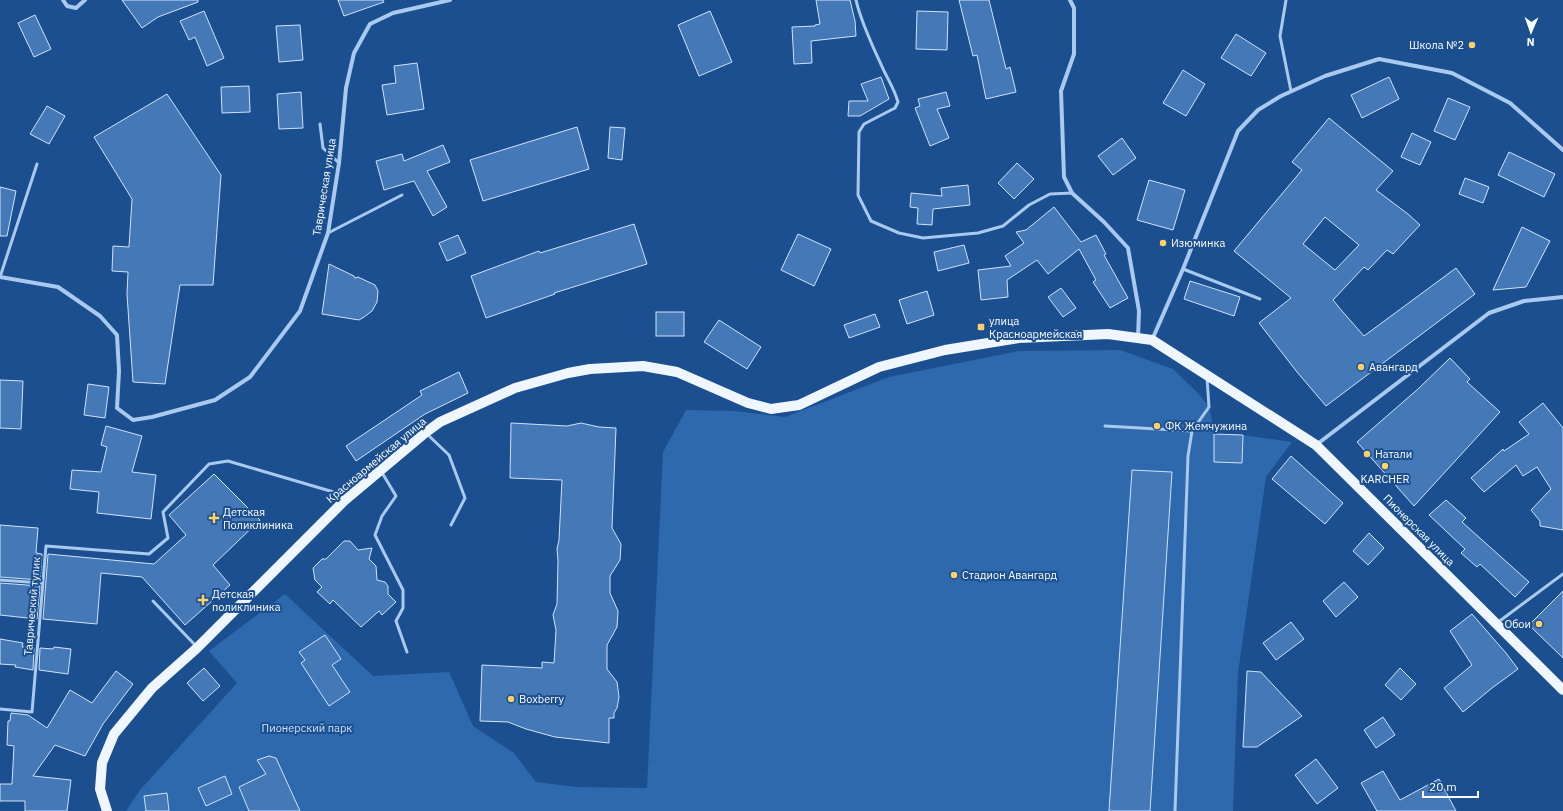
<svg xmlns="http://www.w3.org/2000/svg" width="1563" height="811" font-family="'IBM Plex Sans',sans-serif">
<rect width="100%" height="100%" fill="#1b4f8f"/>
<polygon fill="#2e69ad" points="1120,350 1173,369 1199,394 1209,407 1215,434 1243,435 1292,442 1266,477 1238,673 1233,811 126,811 140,790 237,683 209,651 285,594 373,676 449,672 473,726 514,753 536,782 577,787 647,788 663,452 686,410 734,411 785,417 889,377 1019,351"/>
<g fill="#4478b7" stroke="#cfe3fa" fill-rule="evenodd">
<polygon points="122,0 198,0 198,2 158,17 142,28"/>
<polygon points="338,0 383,0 384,2 344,16"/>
<polygon points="816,0 850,0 855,21 856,36 811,41 812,63 794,64 792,27 815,26 815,25 820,24"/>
<polygon points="959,0 989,0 1006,69 1010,67 1016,92 986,99 977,55 973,56"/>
<polygon points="204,11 224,58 207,66 195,37 189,40 180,21"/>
<polygon points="710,11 732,62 699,76 678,25"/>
<polygon points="917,11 948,12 947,50 916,49"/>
<polygon points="35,15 51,49 34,57 18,23"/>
<polygon points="300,25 303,60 279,62 276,26"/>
<polygon points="1236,34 1266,53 1251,76 1221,58"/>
<polygon points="417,63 424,109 387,115 382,85 396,83 394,66"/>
<polygon points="1183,70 1205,84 1186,116 1163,103"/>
<polygon points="881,77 889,99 860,116 848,116 849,101 868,101 861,84"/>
<polygon points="1389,77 1399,99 1362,118 1351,95"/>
<polygon points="249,86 250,112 222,113 221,87"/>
<polygon points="301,92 303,128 279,129 277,94"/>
<polygon points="946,92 950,106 937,109 949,138 930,146 915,108 920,106 918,99"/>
<polygon points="167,94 221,175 213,285 180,285 165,384 133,382 127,294 128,272 112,271 113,246 129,247 132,199 94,137"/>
<polygon points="1448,98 1470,107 1455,140 1434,131"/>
<polygon points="47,106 65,116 49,144 30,134"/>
<path d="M1329 118 1393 171 1376 190 1408 214 1420 225 1393 254 1387 250 1368 270 1364 267 1333 300 1342 311 1364 336 1456 268 1475 294 1326 406 1297 372 1259 323 1291 298 1234 251 1302 170 1292 162ZM1325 217 1359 245 1335 270 1303 244Z"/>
<polygon points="577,127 589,169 483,201 470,160"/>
<polygon points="610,127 625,128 622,160 608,158"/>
<polygon points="1412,133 1431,142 1420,165 1401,157"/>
<polygon points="1122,138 1136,158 1113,175 1098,156"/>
<polygon points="443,145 450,162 427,171 447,207 433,216 414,181 384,190 376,161 402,154 404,161"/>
<polygon points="1509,152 1555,174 1544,197 1498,175"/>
<polygon points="1017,163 1034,179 1014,199 998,183"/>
<polygon points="1465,178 1489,187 1483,203 1459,194"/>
<polygon points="1149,180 1185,190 1173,230 1137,220"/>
<polygon points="968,185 970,205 933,209 932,225 917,224 918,208 910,207 911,193 942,196 941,188"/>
<polygon points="0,187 16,191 7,236 0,236"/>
<polygon points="1054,207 1081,242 1096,235 1106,254 1104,255 1128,298 1110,308 1093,282 1096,280 1079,249 1048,274 1037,260 1007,280 1008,297 981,300 978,270 1011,266 1005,256 1024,243 1016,232 1026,230"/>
<polygon points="634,224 647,264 554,293 555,294 486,318 471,276 539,251 540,253"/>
<polygon points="1522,227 1550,241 1526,287 1493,290"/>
<polygon points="798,234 831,249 814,286 781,270"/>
<polygon points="458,235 466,253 447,261 439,243"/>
<polygon points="964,245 969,263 938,271 934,252"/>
<polygon points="329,264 354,276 355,278 358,277 375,285 378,291 377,302 372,311 364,317 359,320 322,314"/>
<polygon points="1190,281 1240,297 1234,316 1184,299"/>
<polygon points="1061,288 1076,308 1063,317 1048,297"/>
<polygon points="927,291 934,315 907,324 899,300"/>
<rect x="656" y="312" width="28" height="24"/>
<polygon points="875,314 880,327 849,338 844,325"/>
<polygon points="719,320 761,347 747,369 704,342"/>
<polygon points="1450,358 1470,379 1467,382 1500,412 1414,506 1357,442 1418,389"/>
<polygon points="459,372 468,393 425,414 356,461 346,446 422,395 420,391"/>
<polygon points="0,380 23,381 21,429 0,428"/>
<polygon points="88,384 109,387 105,418 84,415"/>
<polygon points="1543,403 1563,428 1563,530 1540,526 1540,521 1531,510 1551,489 1537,467 1523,476 1516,465 1484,492 1471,478 1503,449 1504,451 1529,434 1519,422"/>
<polygon points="511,423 567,426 581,423 599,427 616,428 612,528 621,544 620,560 610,576 610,593 618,611 617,627 607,645 607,669 617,682 619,697 617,708 614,713 614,718 609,718 609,743 555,737 526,729 508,722 480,721 482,665 542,668 542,662 554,663 556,630 553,615 557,604 558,561 557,549 559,540 562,480 510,478"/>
<polygon points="106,426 142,436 132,472 156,475 151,519 97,513 99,492 70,489 72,470 101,472 107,447 101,445"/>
<polygon points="1214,434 1243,435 1242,463 1214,462"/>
<polygon points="1291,456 1343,503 1325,524 1272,479"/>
<polygon points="1132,470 1172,472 1150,811 1109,811"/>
<polygon points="214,474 260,520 213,565 230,585 185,625 142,577 101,573 97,624 43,619 48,554 154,564 186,535 169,515"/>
<polygon points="1446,500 1466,518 1462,522 1529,582 1515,597 1480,564 1477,567 1461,553 1465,549 1429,515"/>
<polygon points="0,525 38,528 36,553 42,554 40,580 0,577"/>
<polygon points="1369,533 1384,548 1368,565 1353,551"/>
<polygon points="344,541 350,541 358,550 372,548 369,559 376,566 377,580 385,582 388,586 388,594 396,602 382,615 379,611 361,627 333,600 330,604 317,592 322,587 315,580 313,568 322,559 326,559"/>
<polygon points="1344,582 1358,597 1336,617 1323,601"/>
<polygon points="0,583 40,586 37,619 0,615"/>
<polygon points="1563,591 1563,658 1529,625"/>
<polygon points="1472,614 1506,653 1518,669 1492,688 1463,712 1444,688 1472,665 1450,631"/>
<polygon points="1291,622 1304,639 1276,660 1263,643"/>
<polygon points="325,635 341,659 332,665 350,692 329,706 301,663 305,660 299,652"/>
<polygon points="0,639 23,643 22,647 34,648 33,670 15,667 16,665 0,664"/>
<polygon points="54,647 71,649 68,674 39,670 40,648 53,649"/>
<polygon points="204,668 220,686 203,701 187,683"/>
<polygon points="1400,668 1416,684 1401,700 1385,685"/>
<polygon points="116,671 133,684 103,724 85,756 55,745 33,776 71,780 67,811 25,811 25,801 0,801 0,784 12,784 14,746 7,745 8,721 10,721 11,713 28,715 47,728 70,690 92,703"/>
<polygon points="1247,671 1261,672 1302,716 1257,747 1243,747"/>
<polygon points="1383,717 1395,735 1376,748 1364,730"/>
<polygon points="269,756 276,758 300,811 249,811 239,787 266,774 257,760"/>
<polygon points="1316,759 1338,788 1317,804 1295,775"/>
<polygon points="1383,771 1400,800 1439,779 1456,811 1377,811 1361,783"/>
<polygon points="225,776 232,794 206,806 198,788"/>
<polygon points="167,793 169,811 146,811 144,796"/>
</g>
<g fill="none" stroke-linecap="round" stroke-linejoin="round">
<g stroke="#a9c9ee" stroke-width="3">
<path d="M856 0C861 23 874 49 884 71 889 81 895 91 898 102L895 108 864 124 859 132 858 195 871 221 899 233 923 238 978 233 1003 226 1029 205 1050 194 1072 193"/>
<polyline points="1286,0 1280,36 1291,91"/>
<polyline points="320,124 323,148 339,163"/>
<polyline points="328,233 402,195"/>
<polyline points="1183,269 1260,299"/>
<polyline points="0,277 37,164"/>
<polyline points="1105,426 1192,431"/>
<polyline points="427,434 449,455 465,498 451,525"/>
<polyline points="381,471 396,496 382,516 375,535 403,590 403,608 396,621 407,652"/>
<polyline points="0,580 42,583"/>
<polyline points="153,601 196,646"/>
<polyline points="1497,623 1563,574"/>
<polyline points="0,709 32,712 46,546 149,554 168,538 163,512 209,464 228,461 337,493 342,499"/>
<polyline points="1175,811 1188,456 1192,431 1209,407 1207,378"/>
</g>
<g stroke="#a9c9ee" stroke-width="4">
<polyline points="63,0 67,6 76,8 85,0"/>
<polyline points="1070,0 1074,8 1074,54 1061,91 1064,177 1072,193 1104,222 1128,248 1139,311 1138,338"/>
<polyline points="0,277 58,287 100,316 117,335 119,371 117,408 133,420 152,417 215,400 250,377 300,311 328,233 339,163 346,88 354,53 370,24 393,13 450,0"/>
<polyline points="1152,340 1183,269 1238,131 1258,110 1281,96 1325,76 1379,59 1452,73 1510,103 1563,150"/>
<polyline points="1316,445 1489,313 1524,301 1563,297"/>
</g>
<polyline stroke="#f0f6ff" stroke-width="10" points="107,811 100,789 102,763 114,734 152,688 197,648 344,501 425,433 440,422 515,388 568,373 590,369 643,366 677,372 748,403 771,409 799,405 879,367 945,350 1019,338 1108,334 1152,340 1316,445 1563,690"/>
</g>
<g fill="#ffd166" stroke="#1b4f8f" stroke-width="1.5">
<circle cx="1472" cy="45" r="4"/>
<circle cx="1163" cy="243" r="4"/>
<rect x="977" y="323" width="8" height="8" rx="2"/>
<circle cx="1361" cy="367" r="4"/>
<circle cx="1157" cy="426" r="4"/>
<circle cx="1367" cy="454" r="4"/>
<circle cx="1385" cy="466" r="4"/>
<path d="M212 512h4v4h4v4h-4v4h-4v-4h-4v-4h4z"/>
<circle cx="954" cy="575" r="4"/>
<path d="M201 594h4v4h4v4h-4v4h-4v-4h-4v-4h4z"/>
<circle cx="1539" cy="624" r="4"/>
<circle cx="511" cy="699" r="4"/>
</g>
<g text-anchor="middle" stroke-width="4" stroke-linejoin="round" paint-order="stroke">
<g font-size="11" fill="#fff" stroke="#1b4f8f" text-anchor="start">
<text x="1464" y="49" text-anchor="end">Школа №2</text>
<text x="1171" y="247">Изюминка</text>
<text x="989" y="325">улица<tspan x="989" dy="13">Красноармейская</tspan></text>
<text x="1369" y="371">Авангард</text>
<text x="1165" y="430">ФК Жемчужина</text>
<text x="1375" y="458">Натали</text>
<text x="1385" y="483" text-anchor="middle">KARCHER</text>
<text x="223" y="516">Детская<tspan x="223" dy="13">Поликлиника</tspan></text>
<text x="962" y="579">Стадион Авангард</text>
<text x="212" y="598">Детская<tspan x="212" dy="13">поликлиника</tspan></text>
<text x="1531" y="628" text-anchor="end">Обои</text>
<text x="519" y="703">Boxberry</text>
</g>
<g font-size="11" fill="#fff" stroke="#1b4f8f">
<text transform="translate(324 187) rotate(-81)" y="4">Таврическая улица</text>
<text transform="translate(376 460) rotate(-40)" y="4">Красноармейская улица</text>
<text transform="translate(1419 530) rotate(45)" y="4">Пионерская улица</text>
<text transform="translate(32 606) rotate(-85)" y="4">Таврический тупик</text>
</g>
<g font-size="11" fill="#cfe3fa" stroke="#1b4f8f">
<text x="307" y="732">Пионерский парк</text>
</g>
</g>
<g transform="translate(1531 32) rotate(182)" stroke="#1b4f8f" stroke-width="3" paint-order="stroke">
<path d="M0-3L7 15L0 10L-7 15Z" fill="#ffffff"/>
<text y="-6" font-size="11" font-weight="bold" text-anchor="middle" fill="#ffffff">N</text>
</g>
<path d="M1423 791v6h55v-6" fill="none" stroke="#ffffff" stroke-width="2"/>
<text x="1429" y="791" font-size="12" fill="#ffffff" stroke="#1b4f8f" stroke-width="3" paint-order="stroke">20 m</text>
</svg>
